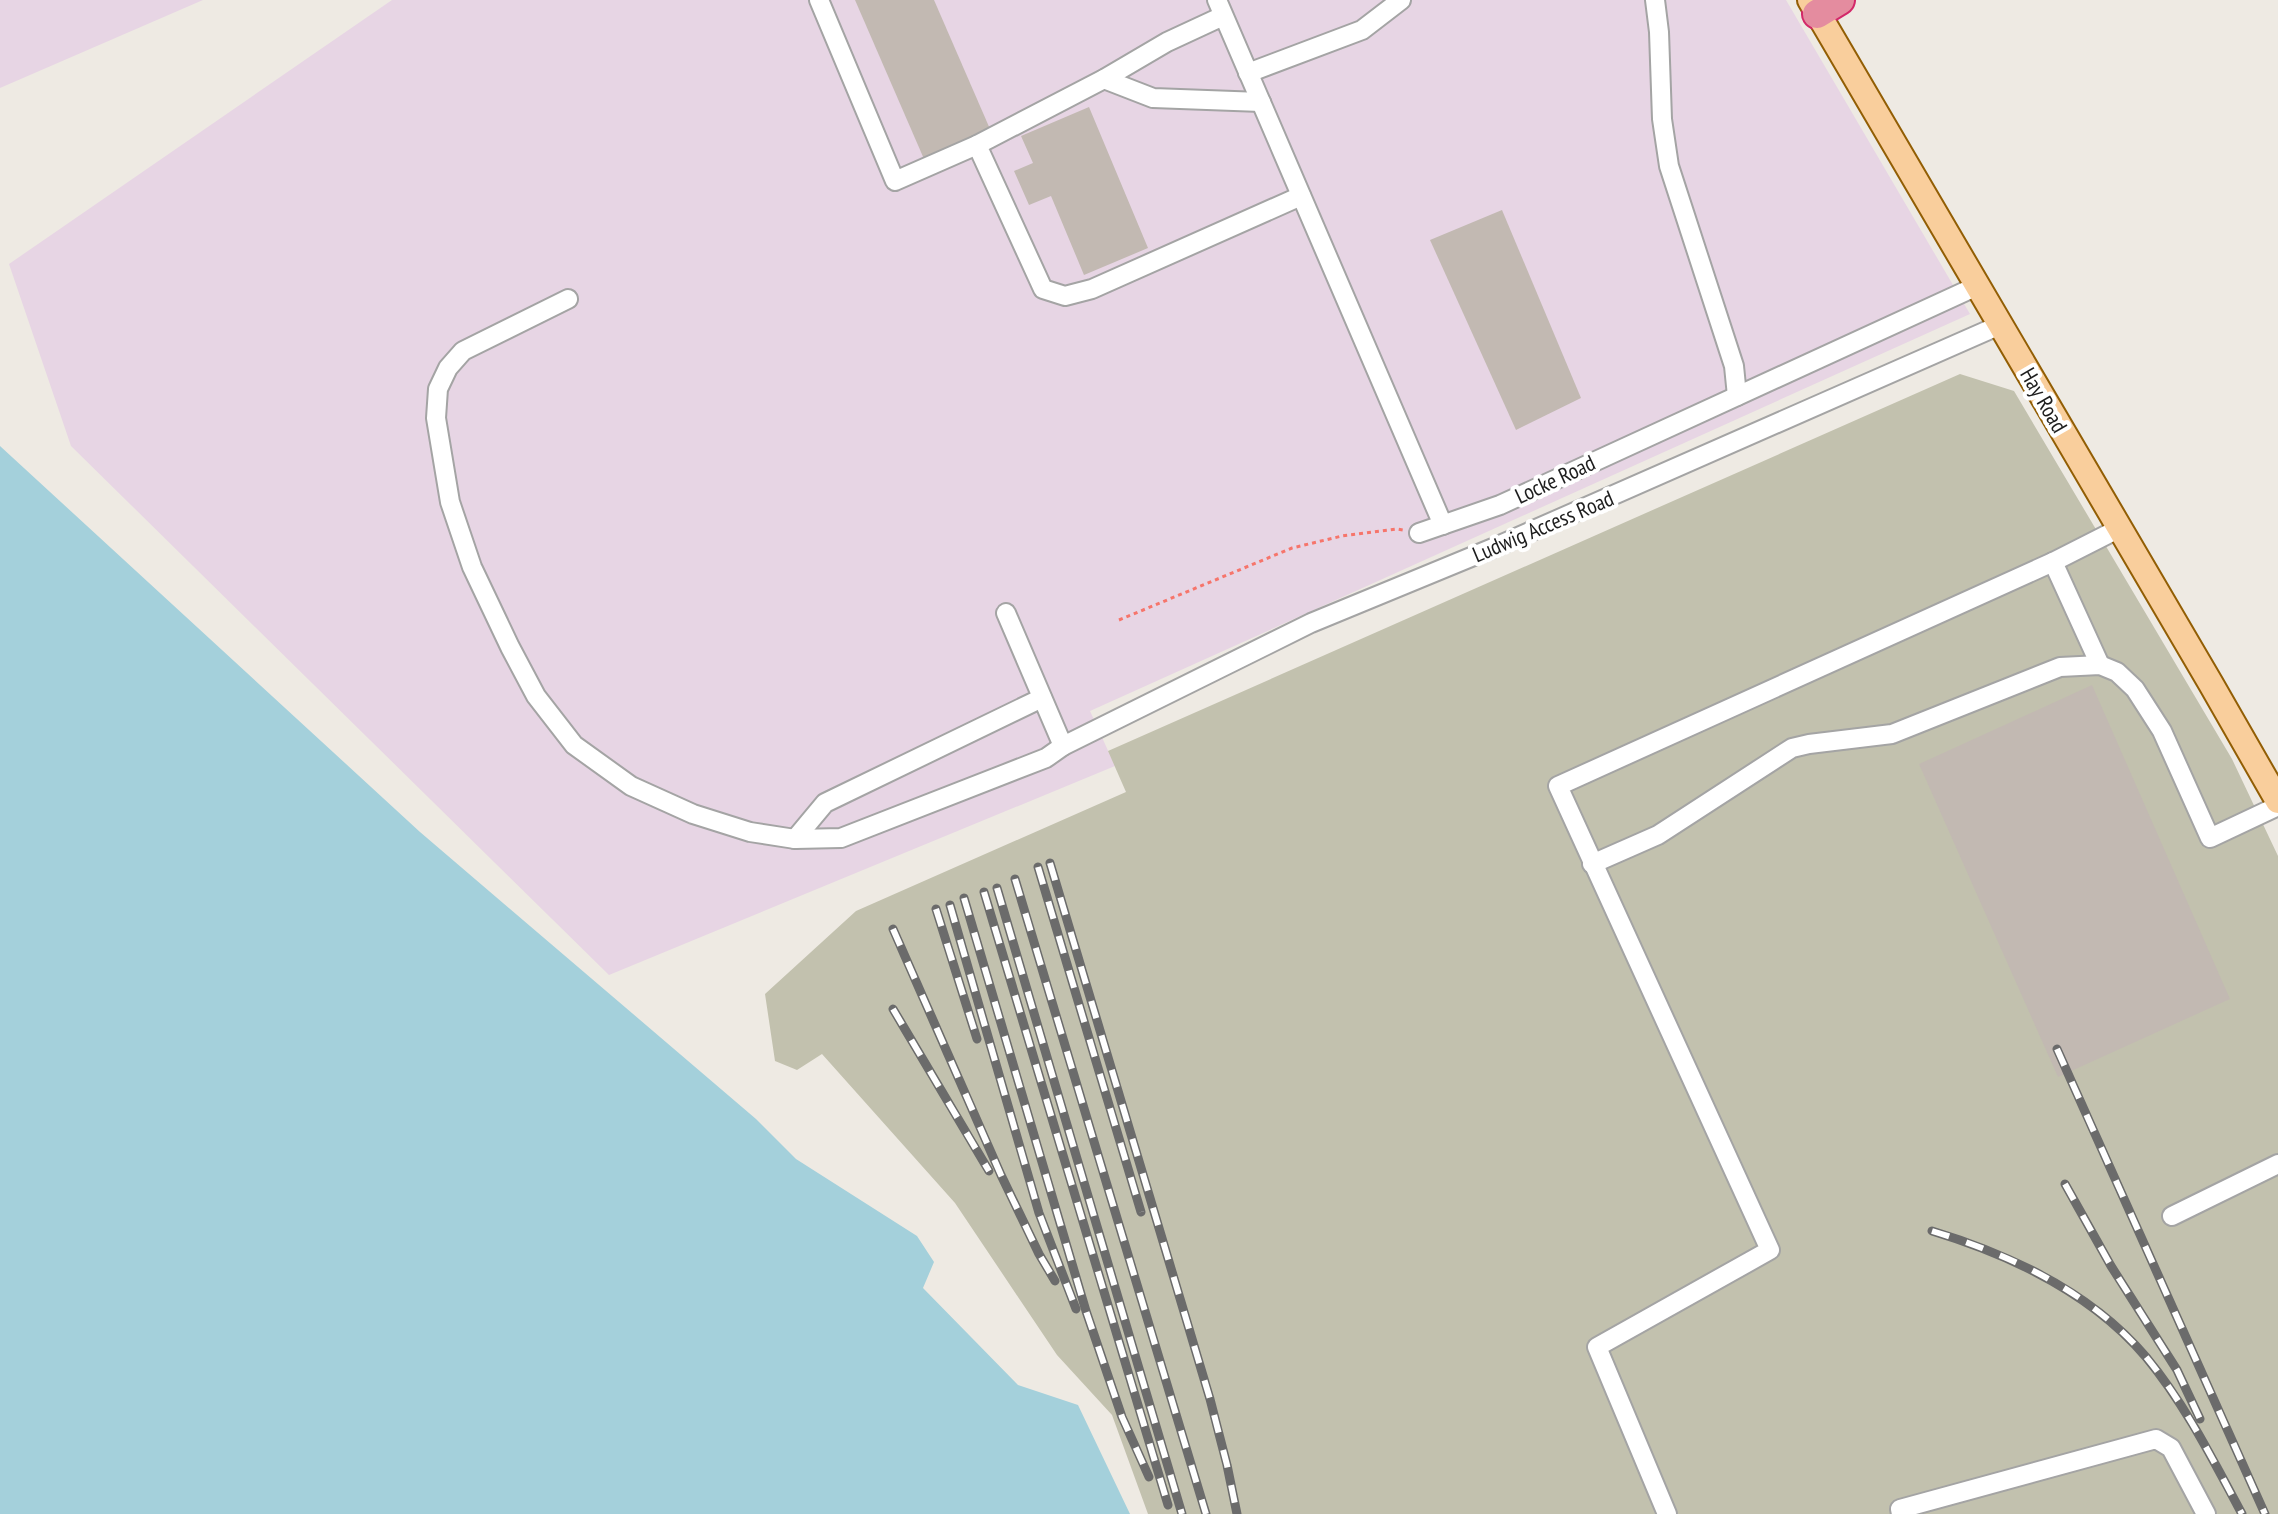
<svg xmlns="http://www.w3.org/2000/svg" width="2278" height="1514" font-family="'PT Sans Narrow',sans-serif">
<rect width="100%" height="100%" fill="#eeeae3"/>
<g fill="#e7d5e4">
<polygon points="0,0 203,0 0,88"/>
<polygon points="392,0 1786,0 1970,314 1090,711 1115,766 609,975 71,446 9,264"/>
</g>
<polygon fill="#c2c1ae" points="1960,374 2014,391 2232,759 2278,856 2278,1514 1148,1514 1112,1415 1057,1355 955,1203 822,1054 797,1070 775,1061 765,994 856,911 1126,792 1108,751"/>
<polygon fill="#a4d0db" points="0,446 420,832 756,1119 796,1159 917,1236 934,1262 923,1288 1018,1385 1078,1405 1130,1514 0,1514"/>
<g fill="#c2b9b2">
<polygon points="855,0 934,0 990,129 924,159"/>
<polygon points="1089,107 1148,248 1084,275 1051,196 1029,205 1014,171 1033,163 1021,136"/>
<polygon points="1502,210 1581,398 1516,430 1430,240"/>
<polygon points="2092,685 2230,999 2058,1077 1919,764"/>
</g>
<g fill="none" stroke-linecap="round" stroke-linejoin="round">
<g stroke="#a4a4a4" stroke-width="22">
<g id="minor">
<polyline points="819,0 895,181 977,145"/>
<polyline points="1217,0 1443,525"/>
<polyline points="1655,0 1659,32 1662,119 1669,166 1734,366 1737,396"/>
<polyline points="1223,16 1167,42 1104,79 977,145 1043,289 1065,296 1092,289 1301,196"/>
<polyline points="1248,73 1362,30 1401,0"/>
<polyline points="1104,79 1153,98 1261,102"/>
<polyline points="568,299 463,351 448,368 438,389 436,418 450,502 472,567 510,647 536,696 574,745 631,786 693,814 750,832 795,839 841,838 1046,758 1063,746"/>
<polyline points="1419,533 1500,505 1977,286"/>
<polyline points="2053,562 2100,665"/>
<polyline points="1006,613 1063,746 1311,623 1493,548 2000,325"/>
<polyline points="795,839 825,803 1042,698"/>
<polyline points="1592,864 1658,835 1792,748 1809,744 1892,734 2060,667 2100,665 2117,672 2135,689 2162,731 2210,838 2278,806"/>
<polyline points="2172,1216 2278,1164"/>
<polyline points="1667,1514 1597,1347 1770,1250 1558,786 2053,562 2120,528"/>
<polyline points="1901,1514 1900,1509 2156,1439 2171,1448 2206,1514"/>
</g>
</g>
<g stroke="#925e04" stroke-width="28">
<polyline id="major" points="1810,0 2211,684 2278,801"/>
</g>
<g stroke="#d32869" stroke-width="32">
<polyline id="highway" points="1817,14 1840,0"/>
</g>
<polyline stroke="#f6756b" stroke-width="3" stroke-dasharray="4 4" stroke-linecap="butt" points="1119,620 1292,548 1342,536 1397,529 1403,530"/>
<use href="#minor" stroke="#fff" stroke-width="18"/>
<use href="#major" stroke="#f9ce9c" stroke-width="24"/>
<use href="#highway" stroke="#e48c9f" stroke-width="28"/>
<g stroke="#6b6b6b" stroke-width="9">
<g id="rail">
<polyline points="1050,863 1210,1399 1227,1465 1237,1514"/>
<polyline points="1038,867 1141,1212"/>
<polyline points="1015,879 1206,1514"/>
<polyline points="997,888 1182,1514"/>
<polyline points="984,892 1168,1505"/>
<polyline points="964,898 1086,1311 1122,1417 1149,1477"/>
<polyline points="950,905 1039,1213 1076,1309"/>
<polyline points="936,909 977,1039"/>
<polyline points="893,929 1001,1175 1039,1254 1055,1281"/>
<polyline points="893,1009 989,1171"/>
<polyline points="2057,1049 2265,1514"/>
<polyline points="2065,1184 2111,1266 2177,1370 2200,1419"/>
<path d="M1932 1231C2011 1255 2091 1292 2146 1357 2185 1404 2213 1460 2242 1514"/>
</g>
</g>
<use href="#rail" stroke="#fff" stroke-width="6" stroke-dasharray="18" stroke-linecap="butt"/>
</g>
<g text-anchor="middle" stroke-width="8" stroke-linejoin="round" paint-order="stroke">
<g font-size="22" fill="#1d1d1d" stroke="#fff">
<text transform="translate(2044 400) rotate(60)" y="8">Hay Road</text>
<text transform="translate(1555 479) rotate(-25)" y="8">Locke Road</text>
<text transform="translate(1543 526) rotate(-23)" y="8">Ludwig Access Road</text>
</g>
</g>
</svg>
